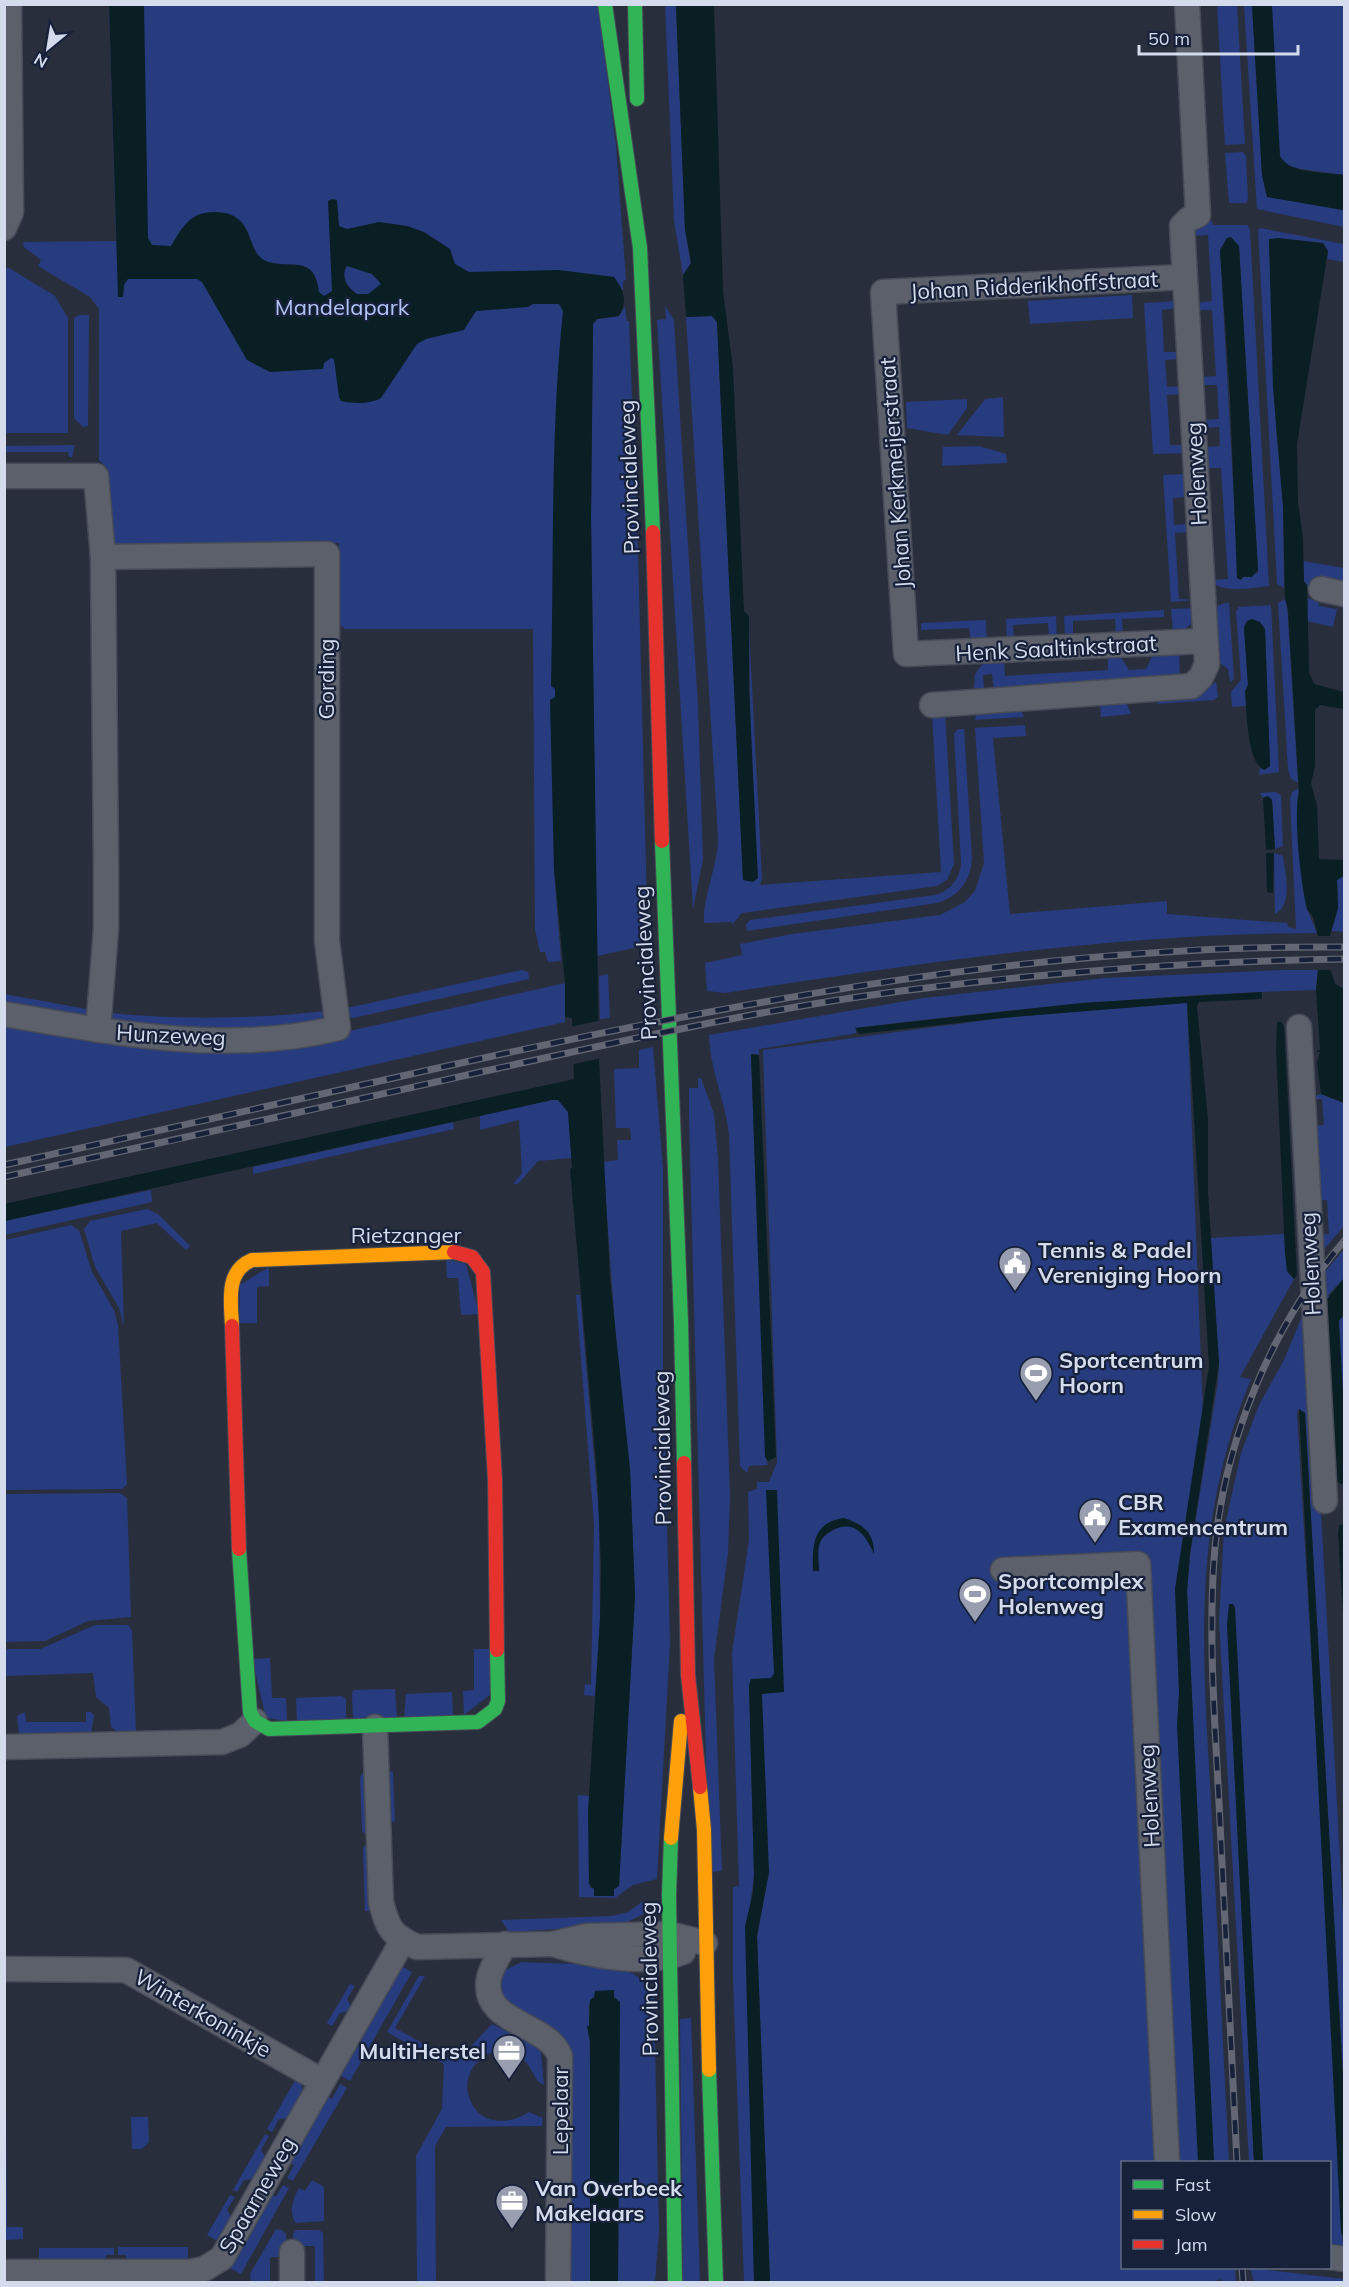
<svg xmlns="http://www.w3.org/2000/svg" width="1349" height="2287" font-family="Mulish,sans-serif">
<rect width="100%" height="100%" fill="#292e3d"/>
<g fill="#273b7f" fill-rule="evenodd">
<polygon points="109,5 598,5 616,146 626,280 623,281 623,291 614,277 579,303 555,697 554,869 561,961 548,962 545,952 540,952 535,929 533,629 345,629 340,625 339,543 111,545 108,539 107,468 99,460 99,309 90,297 38,266 41,260 24,247 23,242 116,241"/>
<polygon points="665,5 676,5 685,229 691,264 683,275 674,221"/>
<polygon points="1217,5 1237,5 1245,144 1225,145"/>
<polygon points="1244,5 1252,5 1262,175 1267,197 1344,208 1344,227 1257,209"/>
<polygon points="1267,5 1344,5 1344,175 1294,168 1274,160"/>
<polygon points="1243,152 1246,156 1248,200 1246,203 1229,203 1225,153"/>
<path d="M1199 221H1212L1213 225H1247L1250 229 1269 586C1251 588 1228 593 1212 583V580L1228 579 1221 468H1206L1205 447 1220 446 1219 427 1204 428 1203 420 1219 419 1217 385H1201L1200 377 1216 376 1212 310H1197L1196 303 1212 301 1208 235 1193 236V225ZM1227 238H1231L1239 246 1258 570V573L1244 575 1238 572 1220 250Z"/>
<polygon points="1260,228 1344,244 1344,262 1327,259 1328,251 1323,243 1269,239 1276,428 1283,506 1284,588 1277,584 1258,230"/>
<polygon points="5,268 9,268 55,296 68,318 68,433 5,433"/>
<polygon points="1132,295 1133,318 1030,324 1028,301"/>
<polygon points="1177,301 1178,308 1162,310 1164,352 1180,352 1181,359 1165,360 1167,387 1182,386 1183,394 1167,395 1170,445 1186,445 1186,453 1153,454 1144,303"/>
<polygon points="625,306 627,321 629,321 638,551 648,945 597,956 591,518 593,324 597,319 619,316"/>
<polygon points="665,306 674,320 698,706 703,860 693,909 657,320 666,319"/>
<polygon points="79,315 89,315 88,426 83,427 74,418 74,318"/>
<path d="M712 316 717 322 743 879 748 881 751 750 749 628 762 879 760 885 941 872 932 713 945 712 954 864 947 880 937 886 742 913 732 925V922L704 923C703 894 718 867 718 837L686 317Z"/>
<polygon points="1003,397 1004,437 957,435 985,399"/>
<polygon points="967,399 967,408 948,435 907,428 906,402"/>
<polygon points="75,445 72,457 69,457 68,452 5,452 5,446"/>
<polygon points="979,446 1006,454 1007,463 942,466 943,447"/>
<polygon points="1187,474 1189,497 1173,498 1174,525 1190,524 1191,532 1175,533 1179,599 1194,600 1171,602 1163,475"/>
<polygon points="1303,561 1344,568 1344,587 1313,584 1307,587 1304,582"/>
<polygon points="1308,598 1319,603 1319,606 1337,609 1333,627 1307,621"/>
<polygon points="1285,599 1287,603 1298,783 1291,779 1288,769 1278,603"/>
<polygon points="1229,602 1234,679 1230,682 1228,669 1217,661 1216,609 1219,605"/>
<polygon points="1271,605 1279,772 1259,775 1260,768 1265,770 1270,766 1265,630 1252,619 1247,621 1244,627 1248,685 1245,691 1246,706 1232,707 1231,692 1241,680 1236,611 1239,607"/>
<polygon points="1195,608 1191,624 1181,632 1173,632 1171,609"/>
<polygon points="1164,610 1164,617 1122,619 1123,635 1116,636 1115,619 1073,621 1073,638 1065,638 1064,616"/>
<polygon points="1056,616 1057,639 1049,639 1048,623 1013,625 1014,641 1007,641 1006,619"/>
<polygon points="986,620 987,643 971,644 969,628 921,630 921,623"/>
<polygon points="1179,650 1180,678 994,692 992,674 983,675 984,688 974,688 975,674 985,661 1004,659 1005,676 1108,670 1108,654 1120,656 1129,670 1146,669 1153,654"/>
<path d="M1216 682 1218 696 1214 700 1156 704C1175 691 1193 700 1216 682Z"/>
<polygon points="1126,702 1131,714 1101,717 1100,703"/>
<polygon points="1021,709 1024,717 975,720 977,711"/>
<path d="M1025 725 1026 736 993 738 1010 914 1167 901V914L1287 923 1288 927 1296 929 1290 799 1292 792 1299 788 1297 803 1307 909 1317 933C1119 933 921 963 725 993L707 991 705 963 742 955 740 944 792 934 940 915 965 902 975 891 984 863 975 728Z"/>
<path d="M958 729H964L972 858C971 881 958 897 937 903L747 931 746 925 750 920 935 895C950 891 960 879 961 863L954 734Z"/>
<polygon points="1275,792 1281,795 1283,846 1275,849 1272,799 1263,798 1260,793"/>
<path d="M1274 853 1283 856C1285 874 1294 904 1275 914Z"/>
<polygon points="1340,876 1344,876 1344,932 1331,931 1338,908 1337,880"/>
<polygon points="522,970 528,972 529,979 353,1018 346,1016 342,1009"/>
<path d="M1283 970H1318L1316 990C1162 994 1009 1009 856 1028V1033L852 1034 759 1049V1055L751 1054 766 1459 768 1465 749 1466 747 1473 740 1466 729 1134C725 1100 710 1070 709 1035L924 998 1105 978Z"/>
<polygon points="608,974 610,1018 600,1019 599,976"/>
<polygon points="565,983 565,1022 5,1147 4,1024 345,1032"/>
<polygon points="4,994 92,1010 87,1016 5,1007"/>
<polygon points="1187,1002 1204,1439 1181,1549 1206,2162 1122,2162 1122,2268 1235,2268 1236,2282 1222,2282 1221,2279 1212,2282 770,2282 757,1936 769,1872 749,1685 754,1875 750,1907 754,2282 744,2282 733,1979 733,1887 739,1886 732,1653 749,1540 748,1492 757,1489 757,1482 769,1482 777,1462 763,1050 1002,1018"/>
<path d="M326 1011 319 1023 220 1031 113 1021 109 1013C182 1020 253 1019 326 1011Z"/>
<polygon points="653,1047 663,1168 663,1366 670,1644 657,1879 633,1885 615,1898 579,1897 578,1795 589,1796 590,1888 614,1889 619,1886 635,1596 630,1469 620,1393 603,1162 618,1160 617,1140 631,1140 630,1128 616,1128 614,1069 639,1068 639,1050"/>
<polygon points="698,1078 701,1078 714,1114 718,1159 730,1496 728,1553 714,1659 722,1871 709,1872 689,1119 689,1088 698,1088"/>
<polygon points="1321,1094 1344,1103 1344,1226 1315,1260 1314,1235 1329,1234 1327,1200 1312,1201 1308,1126 1324,1125 1322,1099 1306,1100"/>
<polygon points="552,1100 558,1100 568,1112 572,1158 538,1161 518,1184 513,1184 522,1173 519,1120 480,1130 480,1116"/>
<polygon points="453,1122 454,1129 253,1174 253,1167"/>
<polygon points="151,1190 152,1202 5,1235 4,1221"/>
<polygon points="147,1209 158,1214 190,1246 186,1250 157,1223 121,1231 124,1326 119,1308 95,1267 84,1229 90,1221"/>
<polygon points="71,1225 79,1230 92,1272 114,1310 118,1325 127,1484 122,1489 5,1490 5,1240"/>
<path d="M1284 1234 1287 1271 1294 1279 1240 1377 1251 1379C1188 1532 1204 1662 1212 1822 1218 1936 1223 2049 1229 2162H1214L1187 1591 1190 1554 1218 1382 1219 1363 1210 1238Z"/>
<polygon points="1344,1249 1344,1278 1328,1295 1344,1315 1344,1447 1322,1292 1326,1283 1326,1271"/>
<polygon points="446,1259 466,1264 479,1314 461,1315 458,1278 447,1278"/>
<polygon points="269,1267 269,1286 257,1287 257,1323 239,1323 240,1285"/>
<polygon points="576,1295 580,1295 599,1515 600,1619 595,1696 584,1695 585,1684 591,1685 594,1525"/>
<polygon points="1303,1314 1320,1494 1344,1931 1344,2094 1305,1413 1299,1409 1297,1412 1338,2111 1341,2232 1344,2249 1330,2247 1330,2162 1263,2162 1234,1604 1227,1624 1254,2162 1249,2162 1219,1620 1224,1530 1241,1453 1259,1405 1284,1360"/>
<polygon points="120,1493 127,1498 131,1617 88,1621 45,1641 5,1642 5,1494"/>
<polygon points="95,1625 128,1625 132,1630 136,1733 120,1734 111,1727 109,1708 96,1697 93,1673 5,1676 5,1649 40,1649"/>
<polygon points="474,1649 489,1649 491,1694 464,1715 463,1691 474,1690"/>
<polygon points="270,1658 272,1698 286,1698 287,1721 266,1718 252,1659"/>
<polygon points="395,1689 397,1718 353,1719 352,1692 354,1690"/>
<polygon points="452,1692 453,1716 404,1718 406,1694"/>
<polygon points="342,1696 346,1699 346,1719 297,1721 296,1698"/>
<polygon points="25,1712 26,1722 86,1722 86,1712 91,1712 94,1715 91,1734 23,1738 19,1734 17,1716"/>
<polygon points="385,1770 393,1772 395,1821 387,1824"/>
<polygon points="365,1771 367,1835 362,1831 360,1777"/>
<polygon points="368,1842 374,1911 365,1911 363,1848"/>
<polygon points="643,1901 652,1901 644,1914 621,1925 509,1932 501,1920 612,1916 628,1912"/>
<path d="M521 1962C550 1964 605 1962 629 1972 642 1977 649 1987 654 1999L659 2230 655 2282H618L620 2002 594 1998 589 2005 592 2191 590 2282H570L568 2048C558 2017 518 2018 499 1992L502 1972Z"/>
<polygon points="401,1966 412,1972 350,2081 338,2074"/>
<path d="M419 1976H425L395 2028 456 2062 492 2024 536 2046 541 2053 544 2085C531 2080 533 2061 514 2053 489 2042 460 2070 469 2097 478 2125 508 2126 529 2112L543 2118 542 2126 446 2127 435 2146 436 2282H417L416 2156 442 2109 444 2064 387 2032Z"/>
<polygon points="350,1984 355,1986 347,1999 353,2010 340,2013 332,2026 327,2023"/>
<polygon points="5,1986 7,2227 23,2227 23,2239 5,2240"/>
<polygon points="691,2018 700,2282 683,2282 680,2019"/>
<path d="M297 2077C309 2091 298 2104 290 2118L279 2119 272 2132 267 2129Z"/>
<polygon points="340,2084 347,2088 293,2181 287,2178 294,2165 288,2161 326,2095 332,2099"/>
<polygon points="131,2117 148,2117 149,2142 142,2149 132,2149"/>
<polygon points="265,2134 269,2136 261,2150 267,2160 255,2179 244,2180 237,2192 233,2190"/>
<path d="M312 2180 324 2187V2221L296 2223C288 2212 293 2199 299 2188L305 2191Z"/>
<polygon points="283,2185 289,2188 241,2274 228,2267 270,2193 276,2197"/>
<polygon points="230,2195 235,2197 227,2210 233,2220 219,2242 207,2235"/>
<polygon points="276,2229 282,2230 286,2234 286,2257 270,2257 270,2282 251,2282 250,2274"/>
<polygon points="296,2230 319,2230 323,2233 324,2282 315,2282 315,2246 299,2246 299,2241 293,2241 293,2234"/>
<polygon points="118,2247 188,2247 188,2262 126,2262 126,2255 118,2255"/>
<polygon points="39,2248 114,2248 114,2255 106,2255 105,2262 39,2263"/>
<polygon points="1250,2268 1344,2279 1344,2282 1254,2282"/>
</g>
<g fill="#091f24" fill-rule="evenodd">
<path d="M109 5H144L148 238 152 245 171 246C183 226 191 211 216 212 257 213 245 253 266 261 290 270 315 253 319 292L324 296 332 291 328 201 332 199 337 200 339 226 347 229 379 222 407 226 424 232 450 249 455 264 469 272 559 270 614 277C624 291 628 301 619 316L597 319 593 324 591 518 599 1059 610 1278 630 1469 635 1596 619 1886 614 1889V1896H594V1889L589 1884 588 1812 600 1619 601 1566 597 1475 570 1169 572 1168 568 1112 558 1100H552L5 1221 4 1204 574 1079 572 1018 565 1017V983L554 869 550 700 555 697V689L551 686C554 561 550 435 563 311L559 304H533L528 307 476 311 464 330 426 339 417 344 381 398C371 404 353 404 341 401L339 397 334 359 331 358 324 363 323 369 270 372 247 360 202 282 197 279H128L124 285 123 297H118ZM347 266 372 274 381 284 368 294H357C348 288 340 277 347 266Z"/>
<polygon points="676,5 714,5 723,291 733,368 744,611 749,616 749,688 758,878 753,882 743,880 717,322 712,316 686,317 683,275 691,263 685,229"/>
<path d="M1252 5H1272L1280 156C1289 174 1326 172 1344 175V208L1342 210 1267 197 1262 175Z"/>
<polygon points="1231,237 1239,246 1258,570 1252,577 1243,577 1241,580 1237,578 1230,397 1220,250 1227,238"/>
<path d="M1278 238 1323 243 1328 251 1297 444 1298 502 1303 538 1304 581 1307 585 1309 672 1314 684 1344 692V709L1320 705 1315 710V766L1311 783 1317 806 1319 859 1344 860V876L1337 880 1338 908 1330 936H1318L1313 917 1307 909C1301 885 1293 816 1299 793L1288 610 1285 599 1283 506 1273 388 1269 239Z"/>
<path d="M1252 619 1260 622 1265 629 1270 766 1264 770C1246 761 1247 710 1245 691L1248 685 1244 627 1247 621Z"/>
<polygon points="1268,796 1272,800 1275,849 1266,850 1263,798"/>
<polygon points="1266,853 1274,853 1273,893 1267,892"/>
<polygon points="1318,970 1331,970 1335,984 1344,989 1344,1103 1321,1094 1317,1063 1320,1052 1316,1052 1320,1049 1316,990"/>
<polygon points="1262,992 1262,999 1199,1002 1197,1006 1208,1119 1208,1192 1219,1363 1190,1554 1187,1591 1214,2162 1198,2162 1177,1725 1179,1693 1175,1589 1209,1366 1187,1003 1002,1018 859,1034 855,1028 1081,1003"/>
<polygon points="1277,1022 1281,1022 1284,1026 1297,1275 1294,1279 1287,1271 1285,1253 1276,1048"/>
<polygon points="751,1054 759,1055 776,1457 768,1461 765,1457"/>
<polygon points="1344,1278 1344,1315 1339,1321 1344,1411 1344,1485 1335,1481 1322,1305"/>
<polygon points="1299,1409 1305,1413 1344,2094 1344,2239 1341,2232"/>
<polygon points="766,1490 777,1490 784,1692 762,1694 769,1872 757,1936 758,1962 770,2282 754,2282 745,1926 753,1892 754,1875 749,1685 751,1679 771,1678 774,1674"/>
<path d="M844 1518C864 1525 874 1532 874 1554 866 1536 855 1519 833 1530 828 1533 822 1537 820 1543 817 1551 819 1563 819 1571H813C812 1545 813 1522 844 1518Z"/>
<polygon points="1344,1524 1344,1630 1338,1533 1339,1525"/>
<polygon points="1229,1604 1233,1604 1235,1608 1263,2162 1254,2162 1227,1624"/>
<polygon points="614,1990 614,1997 620,2002 618,2282 590,2282 590,2042 587,2026 589,2026 590,2000 594,1997 595,1991"/>
</g>
<polygon fill="#292e3d" points="603,1020 602,1058 570,1065 569,1027"/>
<g fill="none" stroke-linecap="round" stroke-linejoin="round">
<g stroke="#464b57" stroke-width="27">
<g id="street">
<polyline points="4,228 11,212 9,4"/>
<polyline points="1184,277 883,292 906,654 1205,641"/>
<polyline points="4,476 96,476 103,557 106,863 106,929 98,1030"/>
<polyline points="1321,589 1344,594"/>
<polyline points="932,705 1192,686 1201,677 1207,664 1182,226 1189,219 1198,215 1187,4"/>
<path d="M4 1014C113 1033 229 1055 338 1028L327 941V554L103 557"/>
<polyline points="1299,1027 1325,1501"/>
<polyline points="1003,1570 1138,1564 1167,2162"/>
<path d="M375 1727 381 1902C388 1929 391 1935 417 1947L553 1944 587 1936 669 1934 705 1943"/>
<polyline points="4,1747 222,1742 240,1735 255,1721"/>
<path d="M505 1944C500 1954 491 1967 489 1978 480 2024 547 2022 560 2056L558 2282"/>
<path d="M553 1944C588 1955 649 1967 683 1952"/>
<polyline points="4,1969 126,1970 322,2081"/>
<polyline points="292,2252 292,2282"/>
<polyline points="1330,2257 1344,2259"/>
<polyline points="4,2272 189,2272 204,2269 222,2258 403,1940"/>
</g>
</g>
<g stroke="#464b57" stroke-width="16">
<g id="fast">
<polyline points="605,4 640,248 653,532"/>
<polyline points="635,4 637,99"/>
<polyline points="662,841 681,1322 684,1463"/>
<polyline points="239,1549 250,1712 255,1721 269,1729 478,1722 495,1709 498,1701 497,1650"/>
<polyline points="671,1838 669,1895 675,2282"/>
<polyline points="709,2070 716,2282"/>
</g>
</g>
<g stroke="#464b57" stroke-width="16">
<g id="slow">
<path d="M232 1326C231 1302 225 1271 252 1260L454 1252"/>
<polyline points="700,1787 704,1830 709,2070"/>
<polyline points="671,1838 681,1721"/>
</g>
</g>
<g stroke="#464b57" stroke-width="16">
<g id="jam">
<polyline points="653,532 662,841"/>
<polyline points="454,1252 472,1257 483,1272 495,1480 497,1650"/>
<polyline points="232,1326 239,1549"/>
<polyline points="684,1463 688,1675 700,1787"/>
</g>
</g>
<use href="#street" stroke="#5b606b" stroke-width="24"/>
<use href="#fast" stroke="#30b455" stroke-width="14"/>
<use href="#slow" stroke="#ff9f0a" stroke-width="14"/>
<use href="#jam" stroke="#e5322d" stroke-width="14"/>
<g stroke="#636773" stroke-width="7">
<g id="rail">
<path d="M4 1165C149 1133 294 1100 438 1068 737 1002 1037 944 1344 947"/>
<path d="M4 1177C165 1142 325 1107 485 1071 623 1041 761 1009 901 991 1049 972 1196 961 1344 959"/>
<path d="M1237 2162C1231 2049 1226 1936 1220 1823 1216 1735 1208 1647 1214 1559 1222 1446 1270 1327 1344 1241"/>
<polyline points="1242,2268 1243,2282"/>
</g>
</g>
<use href="#rail" stroke="#17213a" stroke-width="4.5" stroke-dasharray="14" stroke-linecap="butt"/>
</g>
<defs>
<g id="civic-pin" transform="scale(1.725)"><path d="M0 17L-7.5 6A9.5 9.5 0 1 1 7.5 6Z" fill="#989eaf" stroke="#17213a"/><path d="M-.6-6.5H3V-4.5H.6V-3L4-1V1h2V6H-6V1h2V-1L-.6-3ZM-1.2 2.5V6h2.4V2.5Z" fill="#fff"/></g>
<g id="stadium-pin" transform="scale(1.725)"><path d="M0 17L-7.5 6A9.5 9.5 0 1 1 7.5 6Z" fill="#989eaf" stroke="#17213a"/><path d="M0-5a6.5 5 0 1 0 0 10a6.5 5 0 1 0 0-10ZM-3.5-1.8h7v3.6h-7Z" fill="#fff"/></g>
<g id="office-pin" transform="scale(1.725)"><path d="M0 17L-7.5 6A9.5 9.5 0 1 1 7.5 6Z" fill="#989eaf" stroke="#17213a"/><path d="M-6-3h4V-5.5h4V-3h4V5H-6ZM-1-4.5V-3h2v-1.5ZM-6 0V1H6V0Z" fill="#fff"/></g>
</defs>
<g fill-rule="evenodd">
<use href="#civic-pin" x="1015" y="1263"/>
<use href="#stadium-pin" x="1036" y="1373"/>
<use href="#civic-pin" x="1095" y="1515"/>
<use href="#stadium-pin" x="975" y="1594"/>
<use href="#office-pin" x="509" y="2051"/>
<use href="#office-pin" x="512" y="2201"/>
</g>
<g text-anchor="middle" stroke-width="4.5" stroke-linejoin="round" paint-order="stroke">
<g font-size="22" fill="#d3dbec" stroke="#17213a">
<text transform="translate(1034 285) rotate(-3)" y="8">Johan Ridderikhoffstraat</text>
<text transform="translate(895 473) rotate(-94)" y="8">Johan Kerkmeijerstraat</text>
<text transform="translate(1196 474) rotate(-93)" y="8">Holenweg</text>
<text transform="translate(629 477) rotate(-92)" y="8">Provincialeweg</text>
<text transform="translate(1056 648) rotate(-3)" y="8">Henk Saaltinkstraat</text>
<text transform="translate(326 679) rotate(-90)" y="8">Gording</text>
<text transform="translate(645 963) rotate(-93)" y="8">Provincialeweg</text>
<text transform="translate(171 1035) rotate(3)" y="8">Hunzeweg</text>
<text x="406" y="1243">Rietzanger</text>
<text transform="translate(1310 1264) rotate(-93)" y="8">Holenweg</text>
<text transform="translate(662 1448) rotate(-91)" y="8">Provincialeweg</text>
<text transform="translate(1149 1796) rotate(-93)" y="8">Holenweg</text>
<text transform="translate(649 1979) rotate(-91)" y="8">Provincialeweg</text>
<text transform="translate(203 2013) rotate(30)" y="8">Winterkoninkje</text>
<text transform="translate(560 2111) rotate(-90)" y="8">Lepelaar</text>
<text transform="translate(257 2195) rotate(-60)" y="8">Spaarneweg</text>
</g>
<g font-size="22" fill="#b1c4f4" stroke="#17213a">
<text x="342" y="315">Mandelapark</text>
</g>
<g font-size="22" font-weight="bold" fill="#d3dbec" stroke="#17213a" text-anchor="start">
<text x="1038" y="1258">Tennis &amp; Padel<tspan x="1038" dy="25">Vereniging Hoorn</tspan></text>
<text x="1059" y="1368">Sportcentrum<tspan x="1059" dy="25">Hoorn</tspan></text>
<text x="1118" y="1510">CBR<tspan x="1118" dy="25">Examencentrum</tspan></text>
<text x="998" y="1589">Sportcomplex<tspan x="998" dy="25">Holenweg</tspan></text>
<text x="486" y="2059" text-anchor="end">MultiHerstel</text>
<text x="535" y="2196">Van Overbeek<tspan x="535" dy="25">Makelaars</tspan></text>
</g>
</g>
<rect width="1349" height="2287" fill="none" stroke="#d3dbec" stroke-width="12"/>
<rect x="1121" y="2161" width="210" height="108" fill="#17213a" stroke="#626b81" stroke-width="1.5"/>
<rect x="1133" y="2180" width="30" height="9" fill="#30b455" stroke="#626b81" stroke-width="1.5"/>
<text x="1175" y="2191" font-size="18" fill="#d3dbec">Fast</text>
<rect x="1133" y="2210" width="30" height="9" fill="#ff9f0a" stroke="#626b81" stroke-width="1.5"/>
<text x="1175" y="2221" font-size="18" fill="#d3dbec">Slow</text>
<rect x="1133" y="2240" width="30" height="9" fill="#e5322d" stroke="#626b81" stroke-width="1.5"/>
<text x="1175" y="2251" font-size="18" fill="#d3dbec">Jam</text>
<g transform="translate(48 48) rotate(210)" stroke="#17213a" stroke-width="4.5" paint-order="stroke">
<path d="M0-4.5L10 22L0 15L-10 22Z" fill="#d3dbec"/>
<text y="-9" font-size="16" font-weight="bold" text-anchor="middle" fill="#d3dbec">N</text>
</g>
<path d="M1139 45v9h159v-9" fill="none" stroke="#d3dbec" stroke-width="3"/>
<text x="1148" y="45" font-size="18" fill="#d3dbec" stroke="#17213a" stroke-width="4.5" paint-order="stroke">50 m</text>
</svg>
